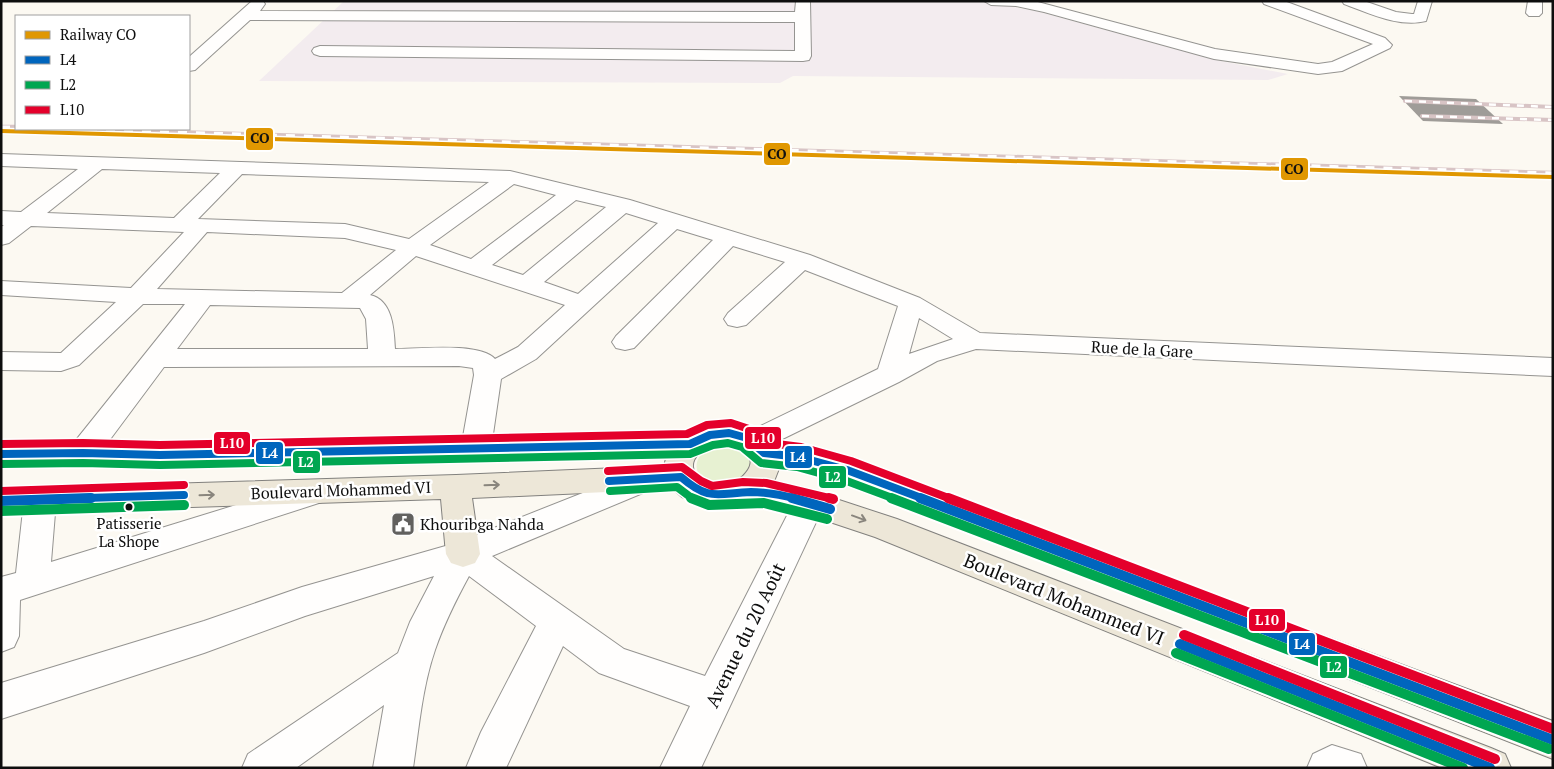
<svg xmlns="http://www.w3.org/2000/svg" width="1554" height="769" font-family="'PT Serif',serif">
<rect width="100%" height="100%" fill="#fcf9f2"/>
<polygon fill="#f3ecef" points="344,1 979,1 1036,11 1216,60 1288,74 1268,80 793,76 780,83 259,81"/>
<path fill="#e7f1d2" d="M719 445C735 444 742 448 752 460L746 477C740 480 733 484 727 485 694 489 683 454 719 445Z"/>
<polygon fill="#9f9c98" points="1399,96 1476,99 1503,124 1423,121"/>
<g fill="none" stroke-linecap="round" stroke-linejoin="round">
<g stroke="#959491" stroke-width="2">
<g id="minor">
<polygon points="252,1 263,1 265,4 260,11 795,12 796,1 810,1 811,56 809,60 803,61 320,56 314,54 312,51 314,48 320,46 795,51 795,22 250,20 195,70 189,71 189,57"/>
<polygon points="984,1 1034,1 1215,49 1318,64 1332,62 1373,44 1264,4 1262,1 1284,1 1385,38 1392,45 1390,48 1342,71 1318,74 1214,59 1044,12 1016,6 991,5"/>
<path d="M1342 1H1364L1396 12 1412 14H1414L1418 1H1432L1426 21C1399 28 1369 13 1344 4Z"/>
<polygon points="1528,1 1542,1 1542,13 1539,16 1529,16 1526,13"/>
<path d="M1 154 510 171 630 200 810 255 920 298 980 333 1553 358V376L976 349 937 361 899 382 764 448 754 452 744 448 739 441 744 434 878 369 898 306 805 270 746 325 737 327 728 325 724 319 728 313 785 262 733 246 634 348 625 350 616 348 612 342 616 336 713 240 677 229 536 359 501 379 491 448 486 456 476 459 466 456 461 448 474 375 473 368 459 366 164 367 94 461 83 464 72 461 68 453 72 445 185 304H143L79 365 61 371 1 370V352L61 353 116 302 1 295V281L131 288 184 232 31 226 9 243 1 245V227L4 225H1V211L21 212 78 169 1 166ZM102 169 220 173 174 218 47 213ZM242 174 489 182 409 239 345 224 198 219ZM514 184 556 195 471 259 430 245ZM576 200 606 207 523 275 492 265ZM626 213 658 223 578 294 544 282ZM207 232 345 238 396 250 342 293 157 289ZM416 256 565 305 518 347 495 359C480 342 418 349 395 349 394 330 393 300 370 295ZM210 305 360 308 366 319 368 349H177ZM919 318 953 339 909 354Z"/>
<path d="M651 466 662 469 666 477 662 485 492 556 624 649 705 676 798 494 809 491 820 494 825 503 701 768H660L690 706 599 673 563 646 506 768H466L481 732 536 626 469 576C456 600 444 624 435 650 422 688 419 728 413 768H373L384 705 296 768H242L248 754 398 653 410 622 434 576 305 616 204 653 1 719V683L204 621 302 587 456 543Z"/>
<polygon points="314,481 325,485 330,493 325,501 20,600 19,636 14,647 1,652 1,577 16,573 24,501 29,493 40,489 51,493 56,501 51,562"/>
<polygon points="1332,745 1361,754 1367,768 1307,768 1313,754"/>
</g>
</g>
<g stroke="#82817e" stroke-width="2">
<path id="major" d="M722 422 758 431 773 443 799 446 858 462 1553 721V759L839 479 799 468 780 466 773 484 833 498 897 519 1491 748 1505 754 1511 768H1442L875 537 833 523 780 509 744 504 735 507 715 508 682 497 673 489 472 498 480 554 475 563 463 567 451 563 446 554 441 499 1 513V489L456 475 664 466 667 455 160 466 83 464 1 465V443L160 444 684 434 695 428ZM722 442C739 447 763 456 743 476 733 487 707 488 697 476 683 458 709 445 722 442Z"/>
</g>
<use href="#minor" fill="#fffefd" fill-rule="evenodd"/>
<use href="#major" fill="#ede7d8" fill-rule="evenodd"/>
<g stroke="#d8c4c5" stroke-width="4">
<g id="rail-far1">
<polyline points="1405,101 1553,107"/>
<polyline points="1422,116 1553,120"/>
</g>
</g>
<g stroke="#d8c4c5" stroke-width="4.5">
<g id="rail">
<polyline points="1,127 16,127"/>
<polyline points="70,129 1553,173"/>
</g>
</g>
<use href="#rail-far1" stroke="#fff" stroke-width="2.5" stroke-dasharray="7" stroke-linecap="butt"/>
<use href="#rail" stroke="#fff" stroke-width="3" stroke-dasharray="9" stroke-linecap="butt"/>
<g stroke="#fff" stroke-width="11">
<g id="bus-1-far1">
<polyline points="1,454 83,453 160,455 690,444 710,435 729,433 747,438 764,453 799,457 847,470 924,499"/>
<path d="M609 481 681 477C710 502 717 493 751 492 766 492 782 495 797 499"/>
<polyline points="53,499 184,495"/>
</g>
</g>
<g stroke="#fff" stroke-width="14">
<g id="bus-1">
<polyline points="792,498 830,509"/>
<polyline points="920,498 1553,740"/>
<polyline points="1,501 91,498"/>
<polyline points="1180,644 1490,768"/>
</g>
</g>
<g stroke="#fff" stroke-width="11">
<g id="bus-2-far1">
<polyline points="1,464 83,463 160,465 690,454 713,445 728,443 742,447 761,463 797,467 844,480 895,499"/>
<polyline points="610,491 677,487 693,499"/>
</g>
</g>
<g stroke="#fff" stroke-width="14">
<g id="bus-2">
<polyline points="691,498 709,505 764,503 827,519"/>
<polyline points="891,498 1549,749"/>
<polyline points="1,511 184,505"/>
<polyline points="1176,653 1463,768"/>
</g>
</g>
<g stroke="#fff" stroke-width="11">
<g id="bus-3-far1">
<polyline points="1,444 83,443 160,445 687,434 707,425 731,423 752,430 769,443 801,447 851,461 951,499"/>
<polyline points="608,471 682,467 701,481 712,486 743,482 766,483 833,499"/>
<polyline points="1,491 184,485"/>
</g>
</g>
<g stroke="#fff" stroke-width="14">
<g id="bus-3">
<polyline points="829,498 833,499"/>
<polyline points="948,498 1553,729"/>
<polyline points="1184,635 1495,759"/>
</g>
</g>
<use href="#bus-1-far1" stroke="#0065bd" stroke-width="8"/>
<use href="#bus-1" stroke="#0065bd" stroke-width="10"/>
<use href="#bus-2-far1" stroke="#00a651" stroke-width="8"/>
<use href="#bus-2" stroke="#00a651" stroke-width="10"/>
<use href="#bus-3-far1" stroke="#e4002b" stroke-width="8"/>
<use href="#bus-3" stroke="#e4002b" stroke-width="10"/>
<g stroke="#fff" stroke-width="3">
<polygon id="rail-1" points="1,129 1553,175 1553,179 1,133"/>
</g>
<use href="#rail-1" fill="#e09701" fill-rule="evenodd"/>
</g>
<defs><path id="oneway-shaft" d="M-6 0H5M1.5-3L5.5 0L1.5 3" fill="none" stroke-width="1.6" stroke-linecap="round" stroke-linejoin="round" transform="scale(1.25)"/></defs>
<g stroke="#89857d">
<use href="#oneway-shaft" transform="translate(492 485) rotate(-2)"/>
<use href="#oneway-shaft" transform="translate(207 495) rotate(-2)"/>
<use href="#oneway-shaft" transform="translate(859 518) rotate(20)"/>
</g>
<defs>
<g id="civic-square" transform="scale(1.25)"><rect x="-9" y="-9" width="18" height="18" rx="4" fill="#61605e" stroke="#fff"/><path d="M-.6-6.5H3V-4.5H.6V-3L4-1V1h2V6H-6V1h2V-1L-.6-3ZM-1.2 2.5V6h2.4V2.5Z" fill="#fff"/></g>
</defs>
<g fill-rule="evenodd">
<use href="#civic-square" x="403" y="524"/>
</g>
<circle fill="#0e0e0e" stroke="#fff" stroke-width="2" cx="129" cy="507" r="4.5"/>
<g text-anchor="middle" stroke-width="5" stroke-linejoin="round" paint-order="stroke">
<g font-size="15" fill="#0e0e0e" stroke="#fff">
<text x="129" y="529">Patisserie<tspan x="129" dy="18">La Shope</tspan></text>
</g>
<g font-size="16" fill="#0e0e0e" stroke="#fff">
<text transform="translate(1142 349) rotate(3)" y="6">Rue de la Gare</text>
<text transform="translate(341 490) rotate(-2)" y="6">Boulevard Mohammed VI</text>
</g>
<g font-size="16" fill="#0e0e0e" stroke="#fff" text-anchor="start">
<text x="420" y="530">Khouribga Nahda</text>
</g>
<g font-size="19" fill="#0e0e0e" stroke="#fff">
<text transform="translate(1064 599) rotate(22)" y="7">Boulevard Mohammed VI</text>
<text transform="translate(745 635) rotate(-64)" y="7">Avenue du 20 Août</text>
</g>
</g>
<g stroke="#fff" stroke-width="2">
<rect x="245" y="127" width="29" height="24" rx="5" fill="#e09701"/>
<rect x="763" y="142" width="28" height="24" rx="5" fill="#e09701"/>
<rect x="1280" y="157" width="29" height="24" rx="5" fill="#e09701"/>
<rect x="744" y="426" width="38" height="24" rx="5" fill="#e4002b"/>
<rect x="213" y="431" width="38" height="24" rx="5" fill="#e4002b"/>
<rect x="255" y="441" width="29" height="24" rx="5" fill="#0065bd"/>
<rect x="784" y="445" width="29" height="24" rx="5" fill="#0065bd"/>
<rect x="292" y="450" width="29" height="24" rx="5" fill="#00a651"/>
<rect x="818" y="465" width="29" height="24" rx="5" fill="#00a651"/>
<rect x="1248" y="608" width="38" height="24" rx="5" fill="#e4002b"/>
<rect x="1288" y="632" width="28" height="24" rx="5" fill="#0065bd"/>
<rect x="1319" y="655" width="29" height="24" rx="5" fill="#00a651"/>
</g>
<g font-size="14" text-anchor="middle" font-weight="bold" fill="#fff">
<text x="763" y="443">L10</text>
<text x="232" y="448">L10</text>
<text x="270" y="458">L4</text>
<text x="798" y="462">L4</text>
<text x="306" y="467">L2</text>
<text x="833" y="482">L2</text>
<text x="1267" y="625">L10</text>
<text x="1302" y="649">L4</text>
<text x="1334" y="672">L2</text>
</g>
<g font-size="14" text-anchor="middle" font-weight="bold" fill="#111">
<text x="260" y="143">CO</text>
<text x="777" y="159">CO</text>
<text x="1294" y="174">CO</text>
</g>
<rect width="1554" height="769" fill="none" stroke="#0e0e0e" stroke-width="5"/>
<rect x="15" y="15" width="175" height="115" fill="#ffffff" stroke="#9f9f9f"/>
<rect x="25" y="31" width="25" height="8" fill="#e09701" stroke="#9f9f9f"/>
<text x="60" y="40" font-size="15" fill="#0e0e0e">Railway CO</text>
<rect x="25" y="56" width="25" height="8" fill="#0065bd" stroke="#9f9f9f"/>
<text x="60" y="65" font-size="15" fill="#0e0e0e">L4</text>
<rect x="25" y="81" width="25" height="8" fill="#00a651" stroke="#9f9f9f"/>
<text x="60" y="90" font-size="15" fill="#0e0e0e">L2</text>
<rect x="25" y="106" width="25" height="8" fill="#e4002b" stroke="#9f9f9f"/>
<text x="60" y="115" font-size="15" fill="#0e0e0e">L10</text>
</svg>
